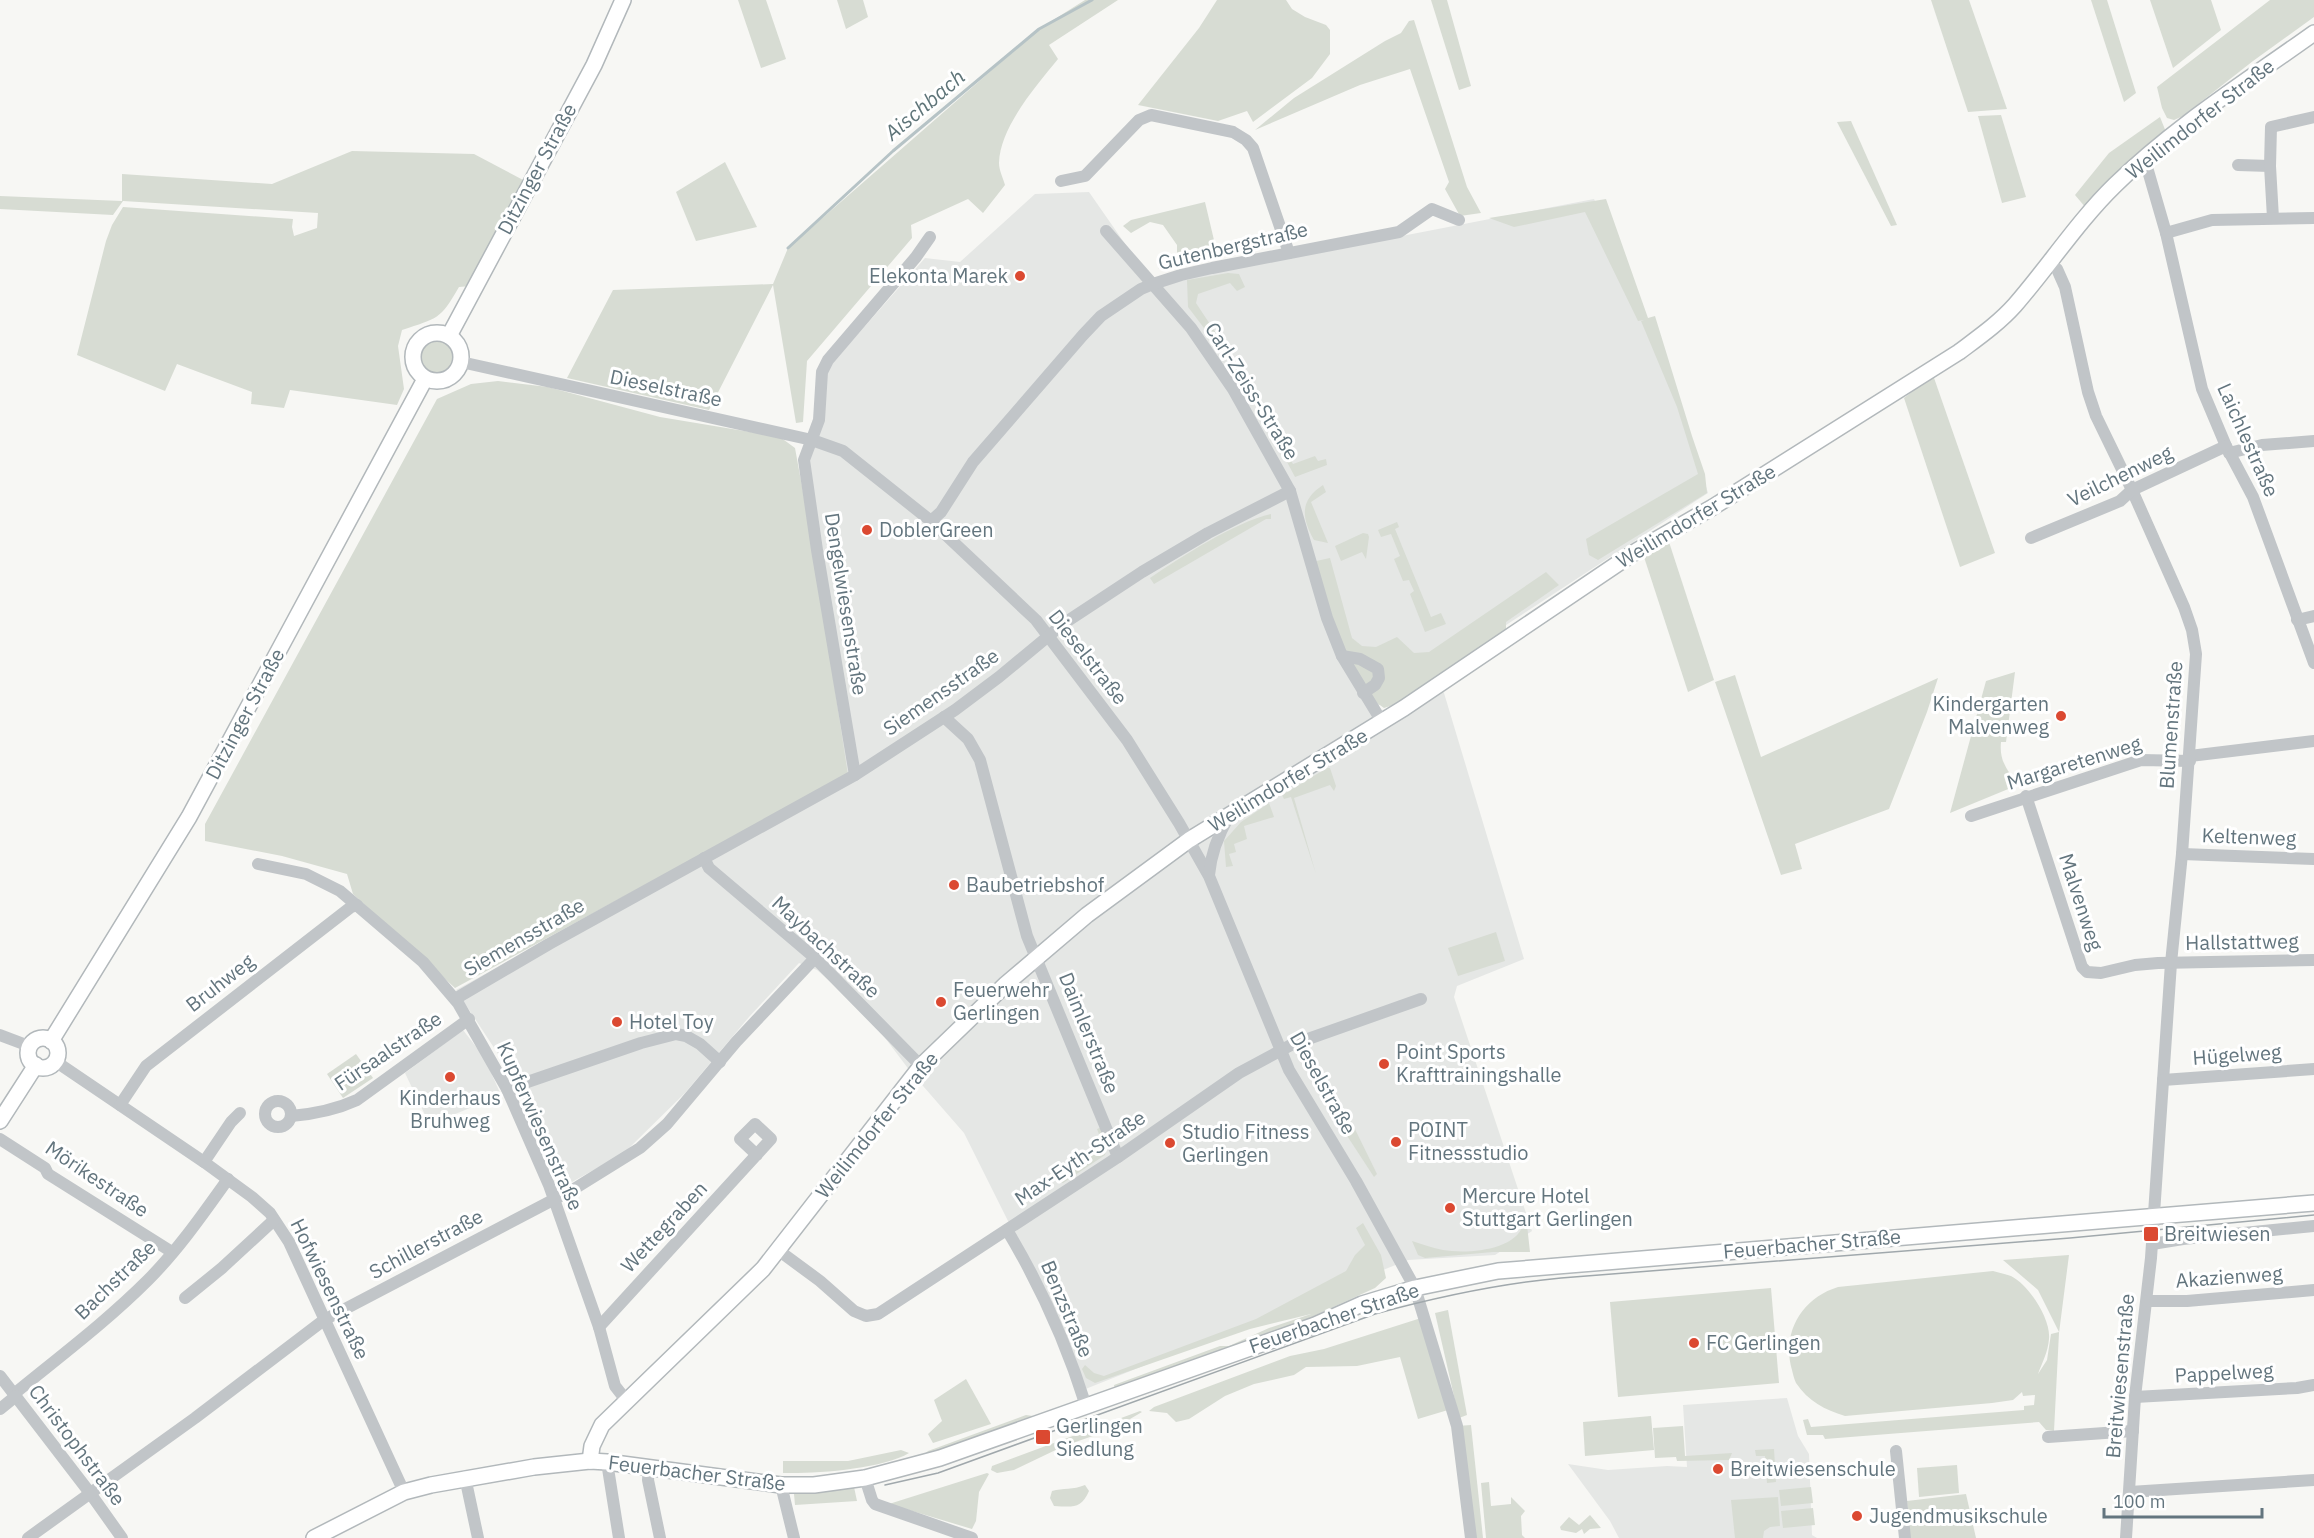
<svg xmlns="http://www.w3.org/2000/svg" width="2314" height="1538" font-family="'IBM Plex Sans',sans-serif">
<rect width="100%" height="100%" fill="#f7f7f4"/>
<g fill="#e5e7e5">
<polygon points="1089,192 1153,284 1594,199 1676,387 1708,493 1434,672 1373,709 1382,721 1437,681 1444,693 1524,959 1457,986 1454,997 1532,1231 1495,1255 1408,1260 1083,1390 1051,1307 964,1133 910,1071 867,1014 817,970 799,963 749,1017 685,1093 624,1153 563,1187 512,1075 456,990 786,808 800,462 829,367 925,258 960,262 1035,194"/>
<polygon points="463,1030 484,1057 501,1095 453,1115 426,1117 405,1073"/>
<polygon points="1787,1398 1798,1436 1809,1454 1812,1535 1817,1538 1619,1538 1610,1521 1568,1464 1608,1470 1667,1466 1687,1467 1683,1405"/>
</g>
<g fill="#d7dcd3">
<polygon points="738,0 766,0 786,59 761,68"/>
<polygon points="837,0 863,0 868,17 846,29"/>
<path d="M1085 0H1118L1049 45 1058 59C1036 86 1000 127 999 163 999 170 1003 178 1005 185L983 213 968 199 911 225 912 238 807 361 803 422 796 423 773 285 709 410 567 378 613 290 773 284 788 248 1039 29Z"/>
<polygon points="1217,0 1286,0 1292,9 1305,17 1326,25 1330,30 1330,54 1312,78 1253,122 1247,111 1218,121 1138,105 1199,28"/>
<polygon points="1431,0 1447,0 1471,86 1459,90"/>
<polygon points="1931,0 1969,0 2007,109 1968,112"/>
<polygon points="2091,0 2107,0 2136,93 2124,102"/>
<polygon points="2150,0 2211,0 2221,30 2173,68"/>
<polygon points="2270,0 2314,0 2314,17 2253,61 2183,116 2174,120 2167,118 2162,108 2157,87"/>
<polygon points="1414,20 1467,187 1481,213 1460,216 1445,189 1449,182 1410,69 1360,85 1255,130 1294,98 1385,41 1401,33 1409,21"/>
<polygon points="2001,115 2026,197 2002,203 1978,116"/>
<polygon points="2160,117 2166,132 2086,208 2075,195 2109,153"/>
<polygon points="1851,121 1897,225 1891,226 1837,122"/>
<path d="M352 151 474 154 525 181 471 286 459 287C440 320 438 318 402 330L398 346 404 389 397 405 290 390 284 408 251 404 252 392 177 364 165 391 77 355 106 241 112 225 123 207 293 219 292 227 294 236 317 228 318 213 123 201 113 215 0 209V196L122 201V174L272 184Z"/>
<polygon points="725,162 757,227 696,241 676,192"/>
<polygon points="1606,199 1648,318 1655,316 1692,436 1705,474 1707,493 1598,560 1589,555 1586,539 1698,474 1677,407 1641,321 1644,320 1638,321 1585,212 1514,227 1489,218"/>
<polygon points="1205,202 1218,257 1162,270 1158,268 1177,254 1177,245 1163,225 1150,222 1131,233 1123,226 1131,220"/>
<polygon points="1228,273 1239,274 1245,287 1237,291 1230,283 1198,294 1196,303 1233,359 1293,464 1315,456 1318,461 1326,459 1327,465 1295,477 1257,405 1223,353 1188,307 1187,280"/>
<circle cx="438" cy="358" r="18"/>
<polygon points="1933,375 1995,553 1960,567 1904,398"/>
<polygon points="498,381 548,387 660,417 780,437 795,448 814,553 848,775 455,988 353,894 347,874 282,856 205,841 205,824 437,399 471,384"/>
<path d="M1323 485 1326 492 1311 502 1328 543 1314 540C1301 517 1300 500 1323 485Z"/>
<path d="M1271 514V519H1266L1154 584 1150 578C1181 557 1235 522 1271 514Z"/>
<polygon points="1397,522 1399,527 1395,529 1431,617 1441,613 1446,624 1425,632 1410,594 1414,591 1409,580 1403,581 1394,559 1400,556 1391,534 1381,537 1378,530"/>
<polygon points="1363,533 1368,534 1369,537 1366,559 1362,552 1341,561 1335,546"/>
<polygon points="1669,542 1714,680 1688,692 1644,557"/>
<polygon points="1330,558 1352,638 1362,646 1376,647 1397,637 1414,653 1429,652 1546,572 1559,585 1506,622 1506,631 1421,696 1384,708 1363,693 1342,656 1312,562"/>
<path d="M2015 672 2006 742H2001C1999 762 2008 770 2018 785L1950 813 1986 681Z"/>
<polygon points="1735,675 1761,757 1938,678 1927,712 1889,809 1795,844 1802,869 1781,875 1715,682"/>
<polygon points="1327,768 1330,768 1336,786 1334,791 1330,785 1294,798 1316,874 1291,797 1284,799 1282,795"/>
<polygon points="1269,803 1274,817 1244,826 1247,839 1234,844 1236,852 1229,854 1233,866 1226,867 1224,841 1241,822"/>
<polygon points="1496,932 1505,961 1458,976 1448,948"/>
<polygon points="356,1054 373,1078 343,1098 327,1074"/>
<polygon points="1350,1119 1377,1174 1374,1177 1340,1125"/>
<polygon points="1102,1127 1108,1140 1105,1155 1063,1183 1057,1181 1055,1177 1103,1145 1097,1129"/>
<polygon points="1363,1223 1381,1255 1386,1278 1375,1288 1307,1319 1115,1389 1114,1385 1220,1346 1229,1346 1269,1328 1311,1314 1250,1329 1095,1383 1086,1378 1082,1369 1085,1365 1094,1373 1104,1376 1256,1319 1346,1271 1355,1255 1365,1245 1356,1228"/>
<path d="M1523 1225H1527L1530 1252H1493L1425 1258 1418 1255 1412 1241C1422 1244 1433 1248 1443 1250 1466 1254 1515 1251 1523 1225Z"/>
<path d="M2069 1255 2059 1333 2054 1431 2046 1430 2039 1422 1825 1439 1823 1435H1807L1803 1420 1808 1419 1811 1427 2024 1410V1406L2034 1405 2035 1395 2023 1396 2022 1392 2013 1400 1992 1403 1845 1416C1825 1410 1808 1401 1796 1383 1794 1379 1793 1374 1792 1370 1781 1333 1802 1298 1838 1287L1993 1271C1999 1273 2006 1274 2011 1276 2029 1285 2051 1319 2049 1339 2048 1352 2042 1363 2038 1374L2047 1360 2051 1334 2059 1332 2038 1290 2003 1260Z"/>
<polygon points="1771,1288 1779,1383 1618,1397 1610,1302"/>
<polygon points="1448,1310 1467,1415 1459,1418 1435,1313"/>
<polygon points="1421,1318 1448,1410 1418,1419 1400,1357 1357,1366 1306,1367 1294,1375 1254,1384 1225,1396 1189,1419 1176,1422 1167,1413 1149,1411 1154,1407 1290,1356 1324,1349"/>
<polygon points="966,1379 991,1424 933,1443 928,1434 942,1421 934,1400"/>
<polygon points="1140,1411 1142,1412 1113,1429 1064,1446 1014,1470 997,1473 991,1470 992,1466"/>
<polygon points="1026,1415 1033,1416 1035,1418 920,1458 928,1451"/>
<polygon points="1651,1416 1654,1450 1585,1456 1583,1422"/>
<polygon points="1471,1425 1483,1538 1471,1538 1457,1426"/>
<polygon points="1683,1426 1685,1456 1732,1453 1729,1460 1677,1461 1676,1457 1655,1458 1653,1428"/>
<polygon points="1774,1449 1776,1482 1767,1483 1765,1456 1756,1456 1755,1450"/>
<path d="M901 1450 909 1453C883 1469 814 1474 783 1473V1461H848Z"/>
<polygon points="1957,1465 1959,1493 1919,1497 1917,1468"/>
<polygon points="987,1473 989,1474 979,1492 976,1521 972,1529 889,1504"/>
<polygon points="1489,1482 1491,1506 1511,1504 1511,1497 1525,1511 1521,1516 1522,1535 1525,1538 1486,1538 1481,1483"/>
<path d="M1085 1485 1089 1491C1081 1509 1073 1507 1054 1506L1050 1498 1052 1491C1063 1488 1073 1490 1085 1485Z"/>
<polygon points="854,1487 857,1501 795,1505 794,1494"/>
<polygon points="1811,1487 1813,1503 1781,1506 1779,1490"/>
<polygon points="1966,1494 1976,1538 1910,1538 1907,1501"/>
<polygon points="1778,1497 1780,1526 1770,1527 1764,1531 1763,1538 1735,1538 1731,1500"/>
<polygon points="1813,1508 1815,1525 1783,1528 1781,1511"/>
<polygon points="1590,1515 1601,1528 1590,1529 1584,1534 1582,1529 1576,1533 1561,1530 1560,1527 1569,1517 1579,1525"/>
</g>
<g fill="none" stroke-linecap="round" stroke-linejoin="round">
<polyline stroke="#b6c3c6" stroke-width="3" points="788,248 893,151 1039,29 1092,0"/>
<g stroke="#b2b8bb" stroke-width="18">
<g id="major">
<circle cx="437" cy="357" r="24"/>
<polyline points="449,336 594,65 623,0"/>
<circle cx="43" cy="1053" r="15"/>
<polyline points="51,1041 189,817 425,379"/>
<polyline points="0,1121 36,1065"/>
<path d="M590 1461 592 1446 602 1425 763 1269 921 1066 1006 984 1087 915 1189 840 1404 708 1638 550 1713 507 1959 352C1979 337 1999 323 2015 305 2049 266 2078 221 2115 185 2174 127 2247 81 2314 33"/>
<polyline points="314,1538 404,1492 431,1485 534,1467 590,1461 607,1462 781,1485 814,1485 865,1478 940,1458 1315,1325 1362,1304 1415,1288 1498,1271 2314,1203"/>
</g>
</g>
<g stroke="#c1c5c8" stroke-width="12">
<polyline points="2144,157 2166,233 2202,389 2226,446 2253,497 2314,663"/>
<polyline points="2238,165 2270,166"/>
<polyline points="1061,181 1085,176 1139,120 1151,115 1233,132 1246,140 1253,148 1289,253"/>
<polyline points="2273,218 2270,166 2271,127 2314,117"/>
<polyline points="1106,231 1191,328 1233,389 1290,491 1327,618 1342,656 1382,722"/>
<polyline points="2166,233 2212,220 2314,218"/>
<polyline points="2049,263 2057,269 2065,287 2088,392 2096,416 2132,490 2184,607 2192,630 2196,654 2182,854 2171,963 2151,1258 2135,1397 2126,1538"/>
<polyline points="461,362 812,440 843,451 931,521 1036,620 1127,740 1179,823 1209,876 1289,1070 1356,1181 1415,1288 1457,1426 1471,1538"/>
<polyline points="2229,453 2262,445 2314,441"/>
<polyline points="931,521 941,512 973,462 1083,335 1101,316 1141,289 1153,284 1181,275 1212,268 1399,232 1432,209 1459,220"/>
<polyline points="2031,538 2120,501 2132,490 2226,446"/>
<polyline points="2297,620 2314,616"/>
<polyline points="1342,656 1360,659 1378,669 1379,678 1375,685 1363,693"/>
<polyline points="944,717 968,739 980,760 1027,936 1118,1157"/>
<polyline points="2190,756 2314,741"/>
<polyline points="855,775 817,550 804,460 819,420 822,372 828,360 916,257 930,237"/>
<polyline points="2026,796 2082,967 2087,972 2101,973 2135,965 2158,963 2314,960"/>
<polyline points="1971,816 2141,760 2190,761"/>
<polyline points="2182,854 2314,859"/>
<polyline points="704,858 709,868 815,958 921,1066"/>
<polyline points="258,864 306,874 340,891 423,962 458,1003 507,1089 549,1185 599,1327 615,1386 626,1400"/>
<path d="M1209 875C1211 853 1218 835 1229 816"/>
<polyline points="455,999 549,944 855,775 955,710 999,677 1063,624 1142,572 1208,533 1290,491"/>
<polyline points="0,1035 29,1046"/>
<polyline points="55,1061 204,1162 252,1197 270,1213 289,1242 404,1492"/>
<polyline points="2163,1080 2314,1069"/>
<polyline points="507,1089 641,1043 676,1034 686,1036 700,1044 720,1062"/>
<circle cx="278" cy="1114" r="13"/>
<polyline points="120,1105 146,1066 351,907 357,905"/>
<path d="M291 1116C315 1114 335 1110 357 1100L469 1019"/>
<polyline points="0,1139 45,1168 48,1174 172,1252"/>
<polyline points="204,1162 231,1122 240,1113"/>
<path d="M1007 1230C1040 1285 1067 1345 1086 1406"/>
<polyline points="2152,1244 2183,1239 2314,1226"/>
<polyline points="778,1250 820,1281 854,1311 866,1316 878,1314 1118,1157 1239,1073 1291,1045 1421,999"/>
<polyline points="185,1298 222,1268 274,1220"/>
<polyline points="2147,1301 2187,1301 2314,1290"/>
<polyline points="599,1327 771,1139 755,1124 740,1139 757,1155"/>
<polyline points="0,1376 90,1493 122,1538"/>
<path d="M14 1394C59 1357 106 1322 148 1280 178 1250 203 1214 228 1179"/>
<polyline points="2135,1397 2297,1388 2314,1385"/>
<polyline points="0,1409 16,1396"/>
<polyline points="2048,1437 2133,1431"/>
<polyline points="1896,1451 1905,1538"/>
<polyline points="607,1462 619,1538"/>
<polyline points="649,1467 648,1480 660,1538"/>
<polyline points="465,1477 478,1538"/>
<polyline points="865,1478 872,1500 875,1504 972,1538"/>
<polyline points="781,1485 794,1538"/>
<polyline points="2130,1492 2314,1480"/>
<polyline points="28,1538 195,1418 324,1320 574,1189 640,1148 667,1124 736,1042 815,958"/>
</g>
<use href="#major" stroke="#fff" stroke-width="15"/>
<path stroke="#a0a8ac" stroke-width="1.5" d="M885 1485 938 1473 1375 1314C1437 1297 1497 1284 1561 1278L2070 1238 2314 1215"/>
</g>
<g fill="#db4931" stroke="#fff" stroke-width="2">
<circle cx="1020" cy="276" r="6"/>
<circle cx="867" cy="530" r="6"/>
<circle cx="2061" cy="716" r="6"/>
<circle cx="954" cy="885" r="6"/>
<circle cx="941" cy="1002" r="6"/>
<circle cx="617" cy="1022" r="6"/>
<circle cx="1384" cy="1064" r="6"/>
<circle cx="450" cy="1077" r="6"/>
<circle cx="1396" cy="1142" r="6"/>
<circle cx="1170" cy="1143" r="6"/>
<circle cx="1450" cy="1208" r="6"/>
<rect x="2143" y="1226" width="16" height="16" rx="3"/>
<circle cx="1694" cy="1343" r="6"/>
<rect x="1035" y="1429" width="16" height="16" rx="3"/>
<circle cx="1718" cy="1469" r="6"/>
<circle cx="1857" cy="1516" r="6"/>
</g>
<g text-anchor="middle" stroke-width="6" stroke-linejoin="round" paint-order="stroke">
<g font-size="20" fill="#63757e" stroke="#fff">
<text transform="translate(2200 119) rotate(-38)" y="7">Weilimdorfer Straße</text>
<text transform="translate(537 169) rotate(-62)" y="7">Ditzinger Straße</text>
<text transform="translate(1233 246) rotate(-13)" y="7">Gutenbergstraße</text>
<text transform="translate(666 388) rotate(12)" y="7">Dieselstraße</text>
<text transform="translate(1252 391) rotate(58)" y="7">Carl-Zeiss-Straße</text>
<text transform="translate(2248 440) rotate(66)" y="7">Laichlestraße</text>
<text transform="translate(2120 476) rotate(-26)" y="7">Veilchenweg</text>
<text transform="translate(1696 516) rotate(-31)" y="7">Weilimdorfer Straße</text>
<text transform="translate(846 604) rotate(81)" y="7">Dengelwiesenstraße</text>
<text transform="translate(1088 657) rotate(52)" y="7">Dieselstraße</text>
<text transform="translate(941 692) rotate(-35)" y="7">Siemensstraße</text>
<text transform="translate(245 714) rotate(-62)" y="7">Ditzinger Straße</text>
<text transform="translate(2171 725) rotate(-86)" y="7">Blumenstraße</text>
<text transform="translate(2074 763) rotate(-17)" y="7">Margaretenweg</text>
<text transform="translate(1288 780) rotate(-31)" y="7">Weilimdorfer Straße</text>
<text transform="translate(2249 837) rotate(2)" y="7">Keltenweg</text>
<text transform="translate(2081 902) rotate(72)" y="7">Malvenweg</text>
<text transform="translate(524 937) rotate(-30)" y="7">Siemensstraße</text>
<text transform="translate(2242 942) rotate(-1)" y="7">Hallstattweg</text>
<text transform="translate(826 947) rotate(43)" y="7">Maybachstraße</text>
<text transform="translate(220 983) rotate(-38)" y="7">Bruhweg</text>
<text transform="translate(1089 1033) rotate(68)" y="7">Daimlerstraße</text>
<text transform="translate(388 1051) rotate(-34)" y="7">Fürsaalstraße</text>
<text transform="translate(2237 1055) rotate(-4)" y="7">Hügelweg</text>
<text transform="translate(1323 1083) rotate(61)" y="7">Dieselstraße</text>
<text transform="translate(877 1125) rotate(-51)" y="7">Weilimdorfer Straße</text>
<text transform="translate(540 1126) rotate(66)" y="7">Kupferwiesenstraße</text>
<text transform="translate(1080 1158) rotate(-34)" y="7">Max-Eyth-Straße</text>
<text transform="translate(97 1179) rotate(34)" y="7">Mörikestraße</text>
<text transform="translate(664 1227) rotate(-47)" y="7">Wettegraben</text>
<text transform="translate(426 1244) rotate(-28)" y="7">Schillerstraße</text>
<text transform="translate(1812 1244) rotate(-5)" y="7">Feuerbacher Straße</text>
<text transform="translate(2229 1277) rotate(-4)" y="7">Akazienweg</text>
<text transform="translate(115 1280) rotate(-44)" y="7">Bachstraße</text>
<text transform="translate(330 1289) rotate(64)" y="7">Hofwiesenstraße</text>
<text transform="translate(1067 1309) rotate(67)" y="7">Benzstraße</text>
<text transform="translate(1334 1318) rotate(-19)" y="7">Feuerbacher Straße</text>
<text transform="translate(2224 1373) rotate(-3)" y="7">Pappelweg</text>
<text transform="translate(2120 1376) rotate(-85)" y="7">Breitwiesenstraße</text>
<text transform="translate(77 1445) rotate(53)" y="7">Christophstraße</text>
<text transform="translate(697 1473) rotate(7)" y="7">Feuerbacher Straße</text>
</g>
<g font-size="20" fill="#63757e" stroke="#fff" text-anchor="start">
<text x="1008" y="283" text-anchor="end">Elekonta Marek</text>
<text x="879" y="537">DoblerGreen</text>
<text x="2049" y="711" text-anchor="end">Kindergarten<tspan x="2049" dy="23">Malvenweg</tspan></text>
<text x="966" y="892">Baubetriebshof</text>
<text x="953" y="997">Feuerwehr<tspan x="953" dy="23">Gerlingen</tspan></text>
<text x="629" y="1029">Hotel Toy</text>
<text x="1396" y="1059">Point Sports<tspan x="1396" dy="23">Krafttrainingshalle</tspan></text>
<text x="450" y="1105" text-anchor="middle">Kinderhaus<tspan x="450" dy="23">Bruhweg</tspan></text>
<text x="1408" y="1137">POINT<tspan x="1408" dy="23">Fitnessstudio</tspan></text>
<text x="1182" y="1139">Studio Fitness<tspan x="1182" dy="23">Gerlingen</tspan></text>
<text x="1462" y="1203">Mercure Hotel<tspan x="1462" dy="23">Stuttgart Gerlingen</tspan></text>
<text x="2164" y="1241">Breitwiesen</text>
<text x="1706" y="1350">FC Gerlingen</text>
<text x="1056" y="1433">Gerlingen<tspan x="1056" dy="23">Siedlung</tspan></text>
<text x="1730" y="1476">Breitwiesenschule</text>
<text x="1869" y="1523">Jugendmusikschule</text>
</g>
<g font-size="21" font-style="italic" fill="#5e7478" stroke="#fff">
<text transform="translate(925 105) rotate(-40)" y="7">Aischbach</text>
</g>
</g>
<path d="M2104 1508v9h158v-9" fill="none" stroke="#63757e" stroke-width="3"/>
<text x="2113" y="1508" font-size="18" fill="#63757e" stroke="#ffffff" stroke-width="4.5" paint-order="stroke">100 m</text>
</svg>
